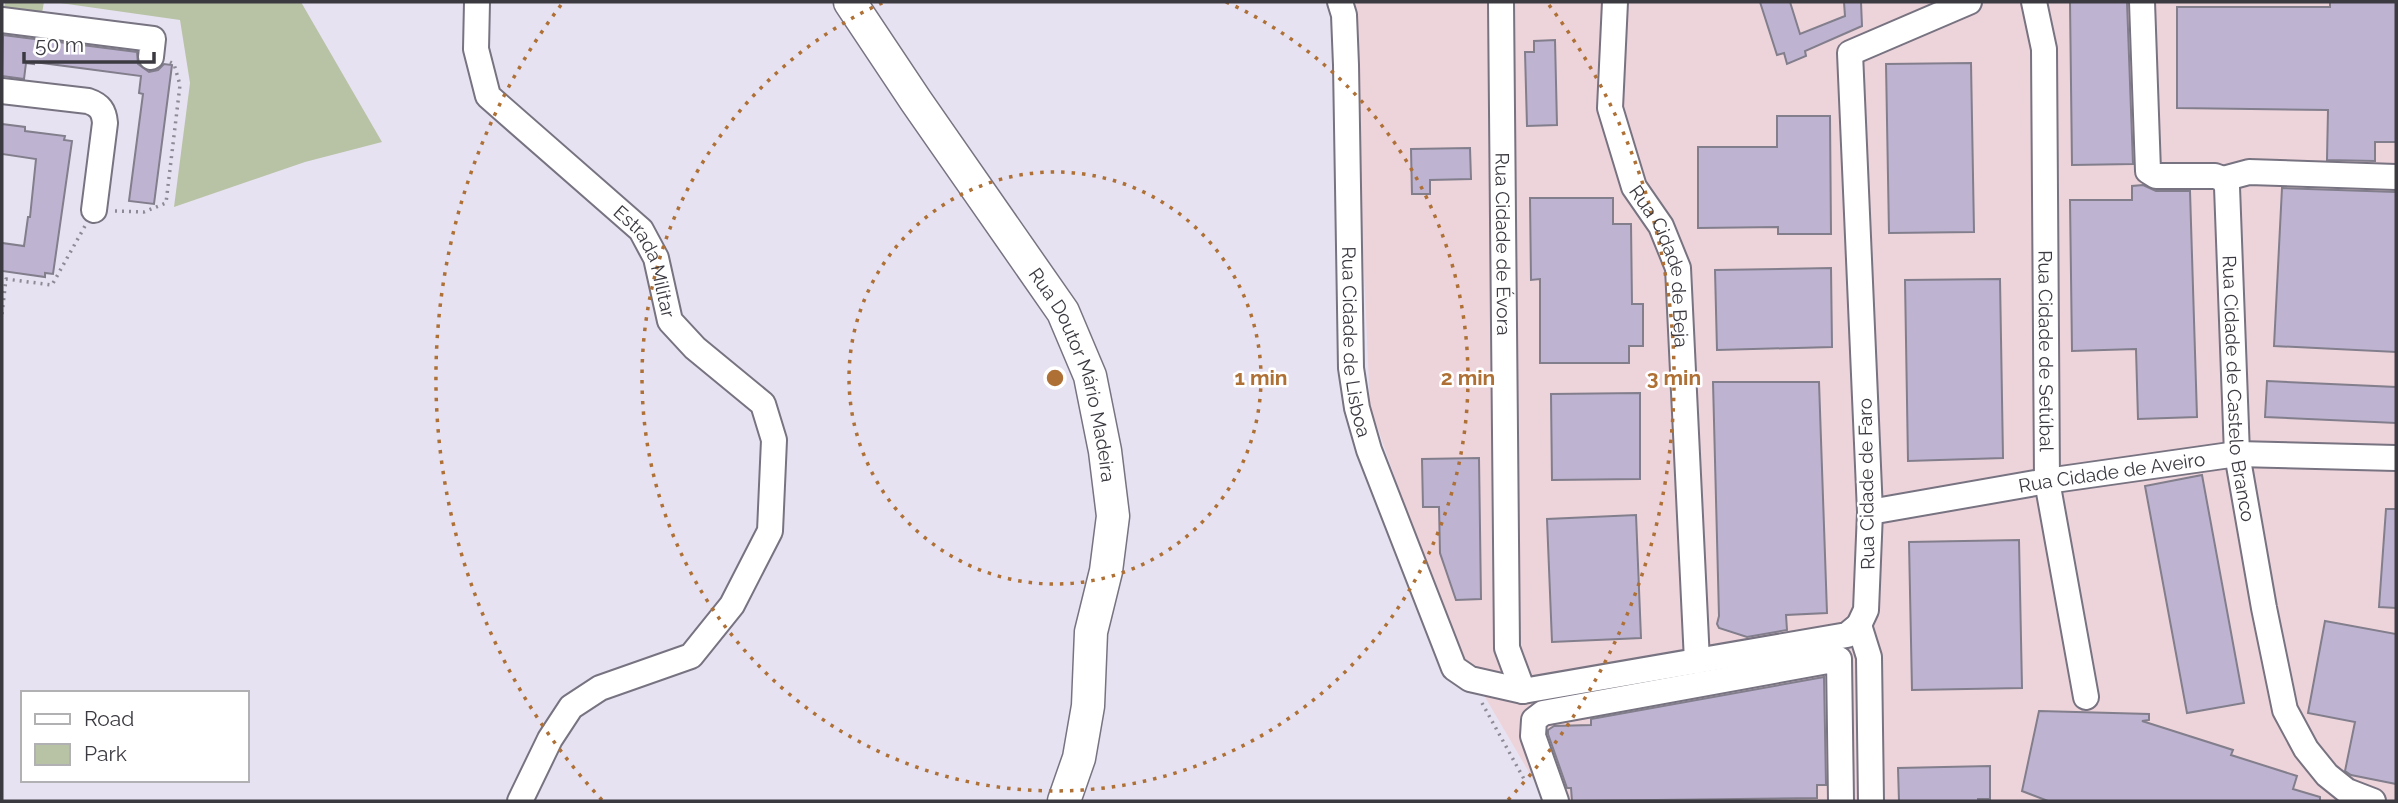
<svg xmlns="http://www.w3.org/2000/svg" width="2398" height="803" font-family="Raleway,sans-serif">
<rect width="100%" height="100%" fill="#e7e2f1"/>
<polygon fill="#edd3da" points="1352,2 2396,2 2396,801 1546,801 1451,639 1370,406"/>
<g fill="#b8c3a6">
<polygon points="5,2 44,2 42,13 4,8"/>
<polygon points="53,2 301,2 382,142 305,162 174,207 190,83 180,20"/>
</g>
<g fill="#beb4d2" stroke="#827e8c" stroke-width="2">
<polygon points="1760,2 1790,2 1800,34 1845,16 1844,2 1861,2 1862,26 1805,51 1806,56 1787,64 1784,53 1777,55"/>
<polygon points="2070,2 2127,2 2133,164 2072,165"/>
<polygon points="2330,2 2396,2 2396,142 2375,142 2375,161 2327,160 2328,110 2177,108 2177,7 2330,7"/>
<polygon points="3,35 137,52 138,64 149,72 158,70 164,64 172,65 154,204 129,201 143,94 139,93 141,76 34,62 34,64 26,63 24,79 2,76"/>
<polygon points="1555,40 1557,125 1527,126 1525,52 1534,52 1534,41"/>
<polygon points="1971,63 1974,232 1889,233 1886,64"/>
<polygon points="1777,116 1830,116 1831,234 1778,234 1778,227 1698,228 1698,147 1777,147"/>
<polygon points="2,124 25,127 25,131 65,136 64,140 72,141 53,274 45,273 45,277 2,271 2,243 24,246 28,217 30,217 36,159 2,154"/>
<polygon points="1470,148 1471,179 1430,180 1430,194 1412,194 1411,149"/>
<polygon points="2143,185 2156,191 2190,191 2197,417 2138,419 2136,349 2072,351 2070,200 2132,200 2132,186"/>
<polygon points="2282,188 2396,192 2396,352 2274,346"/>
<polygon points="1530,198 1613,198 1613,224 1631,224 1632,304 1643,304 1643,346 1629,346 1629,363 1540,363 1540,279 1531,280"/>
<polygon points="1831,268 1832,347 1717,350 1715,270"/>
<polygon points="2000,279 2003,458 1908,461 1905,280"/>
<polygon points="2267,381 2396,387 2396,423 2265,417"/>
<polygon points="1713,382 1819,382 1827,613 1786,615 1787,630 1747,637 1719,628 1717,624 1719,616"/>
<polygon points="1640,393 1640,479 1552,480 1551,394"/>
<polygon points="1479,458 1481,599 1456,600 1440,553 1439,507 1423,507 1422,459"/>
<polygon points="2202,475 2244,703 2187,713 2145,486"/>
<polygon points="2386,509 2396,509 2396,608 2379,607"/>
<polygon points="1636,515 1641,638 1552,642 1547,519"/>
<polygon points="2019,540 2022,688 1912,690 1909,542"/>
<polygon points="2325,621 2396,634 2396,784 2351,775 2345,771 2355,722 2308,713"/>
<polygon points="1824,677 1826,785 1817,785 1817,798 1572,801 1571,788 1567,788 1548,734 1548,730 1554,726 1591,725 1591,719"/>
<polygon points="2039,711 2149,714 2149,720 2142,721 2233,750 2231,755 2297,776 2293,789 2320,797 2320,801 2048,801 2022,791"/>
<polygon points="1990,766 1990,799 1978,799 1978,801 1899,801 1898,768"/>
</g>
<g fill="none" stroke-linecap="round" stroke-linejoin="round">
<g stroke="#787381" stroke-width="28">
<g id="minor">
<path id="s1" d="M477 2 476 49 488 96 641 230 656 258 670 321 695 348 763 404 774 440 770 531 732 605 691 656 600 688 571 707 550 739 520 801"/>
<path id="s2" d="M1340 2 1344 15 1346 65 1351 368 1357 408 1369 450 1454 668 1470 679 1523 691 1847 635 1859 625 1866 610 1870 512 1850 53 1969 2"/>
<path id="s3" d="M1501 2 1507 648 1523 691"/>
<path id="s4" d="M1615 2 1610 108 1634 187 1661 226 1678 268 1697 661"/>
<path id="s5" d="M2034 2 2044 49 2047 481 2086 697"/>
<path id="s6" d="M2142 2 2148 171 2156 176H2215L2223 179 2227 187 2237 454 2264 608 2285 710 2306 749 2327 775 2347 791 2373 801"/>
<polyline points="2,20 153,39 151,57"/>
<path d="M2 91 88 101C100 105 104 111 105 123L94 210"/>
<polyline points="2223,179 2249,172 2396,177"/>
<path id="s7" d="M1870 512 2047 481 2237 454 2396 458"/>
<polyline points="1859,625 1869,657 1871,801"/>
<polyline points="1556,801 1533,736 1534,720 1543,713 1839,659 1841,801"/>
</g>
</g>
<g stroke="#787381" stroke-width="35">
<g id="major">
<path id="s8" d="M850 2 916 101 1063 312 1090 376 1105 451 1113 516 1106 571 1091 632 1088 706 1079 758 1064 801"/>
</g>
</g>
<g stroke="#8d8a95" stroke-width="3.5" stroke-dasharray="2 5" stroke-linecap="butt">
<polyline points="115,211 144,212 166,203 180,85 174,64 170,62"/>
<polyline points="2,314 6,279 52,285 85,226"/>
<polyline points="1482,703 1524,779"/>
</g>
<use href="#minor" stroke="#fff" stroke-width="24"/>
<use href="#major" stroke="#fff" stroke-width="32"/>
</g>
<g fill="none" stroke="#ae7035" stroke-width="3.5" stroke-dasharray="3.5 7">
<circle cx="1055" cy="378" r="206"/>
<path d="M1226 2A413 413 0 1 1 884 2"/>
<path d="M602 800A619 619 0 0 1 561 5M1549 5A619 619 0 0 1 1508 800"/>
</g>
<g text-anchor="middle" stroke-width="5" stroke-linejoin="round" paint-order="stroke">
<g font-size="19" fill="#3c3a41" stroke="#fff">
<text dy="7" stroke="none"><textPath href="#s3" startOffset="242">Rua Cidade de Évora</textPath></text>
<text dy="7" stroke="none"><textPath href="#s1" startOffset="329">Estrada Militar</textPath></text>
<text dy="7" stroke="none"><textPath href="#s4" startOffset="275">Rua Cidade de Beja</textPath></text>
<text dy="7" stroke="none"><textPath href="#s2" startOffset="341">Rua Cidade de Lisboa</textPath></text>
<text dy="7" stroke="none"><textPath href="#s5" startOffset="350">Rua Cidade de Setúbal</textPath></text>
<text dy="7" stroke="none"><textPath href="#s8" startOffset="439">Rua Doutor Mário Madeira</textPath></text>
<text dy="7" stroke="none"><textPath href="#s6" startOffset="457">Rua Cidade de Castelo Branco</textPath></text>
<text dy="7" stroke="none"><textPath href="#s7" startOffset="245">Rua Cidade de Aveiro</textPath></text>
<text transform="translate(1866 484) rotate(-91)" y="7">Rua Cidade de Faro</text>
</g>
</g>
<circle cx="1055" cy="378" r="10" fill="#ae7035" stroke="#fff" stroke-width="3.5"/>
<g font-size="21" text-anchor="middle" font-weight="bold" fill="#ae7035" stroke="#fff" stroke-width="5" stroke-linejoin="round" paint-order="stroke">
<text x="1261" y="385">1 min</text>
<text x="1468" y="385">2 min</text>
<text x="1674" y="385">3 min</text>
</g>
<rect width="2398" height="803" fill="none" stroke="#3c3a41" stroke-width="7"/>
<rect x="21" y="691" width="228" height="91" fill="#ffffff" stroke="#b1b0b3" stroke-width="2"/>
<rect x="35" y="714" width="35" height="10" fill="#ffffff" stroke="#b1b0b3" stroke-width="2"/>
<text x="84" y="726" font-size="21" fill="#3c3a41">Road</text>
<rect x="35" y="744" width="35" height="21" fill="#b8c3a6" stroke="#b1b0b3" stroke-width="2"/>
<text x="84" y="761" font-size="21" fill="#3c3a41">Park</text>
<path d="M24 52v10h130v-10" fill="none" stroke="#3c3a41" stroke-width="3.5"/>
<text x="35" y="52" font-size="21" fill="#3c3a41" stroke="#ffffff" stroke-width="5" paint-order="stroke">50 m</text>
</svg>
